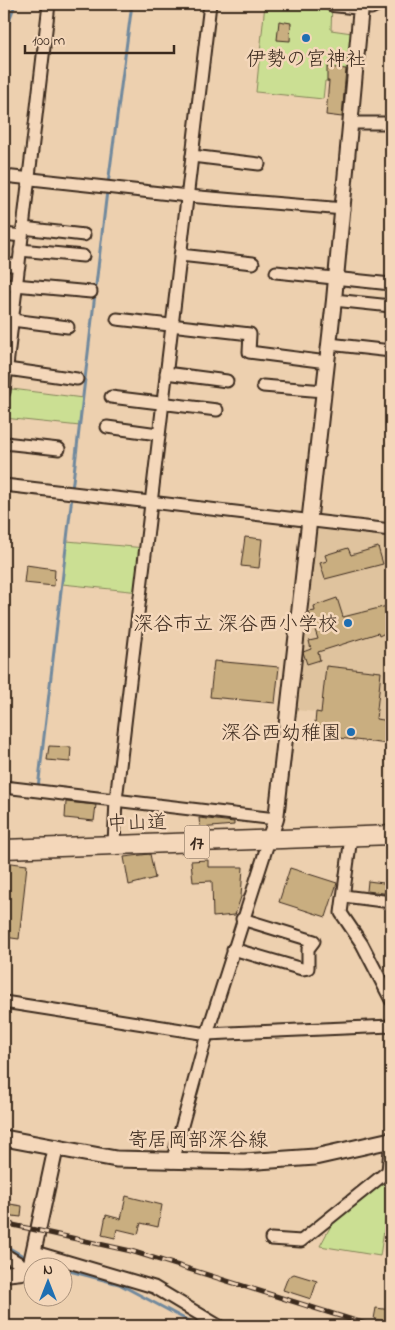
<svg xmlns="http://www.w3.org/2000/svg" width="395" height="1330" font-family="'Indie Flower','Klee One',sans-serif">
<rect width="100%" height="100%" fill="#edd0af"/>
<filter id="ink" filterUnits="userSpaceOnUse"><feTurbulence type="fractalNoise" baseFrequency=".02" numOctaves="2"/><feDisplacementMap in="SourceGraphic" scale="10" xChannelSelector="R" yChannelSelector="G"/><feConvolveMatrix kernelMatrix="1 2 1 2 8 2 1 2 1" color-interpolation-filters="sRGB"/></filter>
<g filter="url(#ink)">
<polygon fill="#dfc39e" points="315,529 391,537 391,720 296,710"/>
<g fill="#cbdf93" stroke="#838458">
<polygon points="265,4 332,4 331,30 359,34 354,84 325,81 323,99 256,92"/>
<polygon points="4,388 83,398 80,426 4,418"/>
<polygon points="67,541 145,548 140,592 62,584"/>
<polygon points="383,1181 390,1182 390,1190 380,1256 320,1246 334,1220"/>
</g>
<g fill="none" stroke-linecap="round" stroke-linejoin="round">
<g stroke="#71899d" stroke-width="3">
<polyline points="4,35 15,4"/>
<polyline points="108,184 132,4"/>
<polyline points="72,490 107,191"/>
<polyline points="38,788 72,496"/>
<polyline points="4,1245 25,1257"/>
<polyline points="46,1266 54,1268"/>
<polyline points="62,1269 119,1284 198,1326"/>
</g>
</g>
<g fill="#c9ae80" stroke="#3b2a1e">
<polygon points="279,21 291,23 290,41 277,40"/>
<polygon points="327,67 346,69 342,117 326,115 329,81 327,81"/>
<polygon points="245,537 262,539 259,568 241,566"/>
<polygon points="378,547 383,564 325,579 320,563 327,561 325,555 348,548 351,555"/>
<polygon points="26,565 55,569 54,586 24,583"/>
<polygon points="337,598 343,617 391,605 391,630 379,636 378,633 318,652 320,660 307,664 303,652 311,649 309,641 318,639 309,612 315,611 314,606"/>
<polygon points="214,661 279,667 275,703 210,697"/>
<polygon points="326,666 381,672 376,719 391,721 388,744 314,735 316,712 321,713"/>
<polygon points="49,746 71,747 70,762 47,760"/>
<polygon points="66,802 96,805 94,821 65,818"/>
<polygon points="199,818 234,822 234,825 200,828"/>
<polygon points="150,854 155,878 129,885 124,857"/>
<polygon points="208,860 208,867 243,867 241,897 235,915 213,917 212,881 193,882 191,861"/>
<polygon points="4,862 27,865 19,939 4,937"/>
<polygon points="290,868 337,883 326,917 279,902"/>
<polygon points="368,881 391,884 391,894 367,891"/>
<polygon points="126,1196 162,1205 158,1227 141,1223 138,1234 117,1229 115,1238 102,1235 106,1215 121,1219"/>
<polygon points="4,1203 22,1206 21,1217 4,1215"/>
<polygon points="294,1274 317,1281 311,1299 283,1290 288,1277"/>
<polygon points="376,1308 391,1310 391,1322 374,1319"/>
</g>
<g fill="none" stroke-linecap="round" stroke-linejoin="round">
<g stroke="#3b2a1e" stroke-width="15">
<g id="minor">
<polyline points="361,7 371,8 379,4"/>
<polyline points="351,123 391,123"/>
<polyline points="192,156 259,164"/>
<polyline points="4,176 188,196 344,209"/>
<polyline points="23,228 84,235"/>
<polyline points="4,234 22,236"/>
<polyline points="20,250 83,256"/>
<polyline points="180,255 253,263"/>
<polyline points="4,264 19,266"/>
<polyline points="276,272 391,284"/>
<polyline points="4,284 91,292"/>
<polyline points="334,300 391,306"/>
<polyline points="117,319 250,334 249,352 327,362"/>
<polyline points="12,320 68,327"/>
<polyline points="329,344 391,351"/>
<polyline points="7,369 77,379"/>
<polyline points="166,373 227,381"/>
<polyline points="263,386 324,391"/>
<polyline points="4,392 49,4"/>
<polyline points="111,397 217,410"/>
<polyline points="107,427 158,434"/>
<polyline points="4,443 59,449"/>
<polyline points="4,485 391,530"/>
<polyline points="4,787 276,819"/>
<polyline points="351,837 341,913 362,944 391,1000"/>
<polyline points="114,844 116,800 210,4"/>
<polyline points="344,896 391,902"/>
<polyline points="233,949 302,969 308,968 308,949 314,941 242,919"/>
<polyline points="4,1002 207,1034 391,1026"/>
<polyline points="172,1162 207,1034 269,840"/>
<polyline points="271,1239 301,1241 388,1171 391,1139"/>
<polyline points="35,1252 154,1287 219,1326"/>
<polyline points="4,1254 27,1268"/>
</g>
</g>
<g stroke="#3b2a1e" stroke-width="18">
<g id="tertiary">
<polyline points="269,840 276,819 334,300 361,7 333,4"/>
<polyline points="4,1274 22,1272 31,1263 56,1147"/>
</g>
</g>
<g stroke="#3b2a1e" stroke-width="19">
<polyline id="secondary" points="4,1138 116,1159 244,1162 315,1157 391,1140"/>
</g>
<g stroke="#3b2a1e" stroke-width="21">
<polyline id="trunk" points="4,849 391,835"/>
</g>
<use href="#minor" stroke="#f4d7ba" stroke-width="11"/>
<use href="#tertiary" stroke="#f4d7ba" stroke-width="14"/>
<use href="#secondary" stroke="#f4d7ba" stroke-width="15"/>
<use href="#trunk" stroke="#f4d7ba" stroke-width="18"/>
<g stroke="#3b2a1e" stroke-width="5">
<polyline id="rail" points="4,1223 131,1251 372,1326"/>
</g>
<use href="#rail" stroke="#f4d7ba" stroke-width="3" stroke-dasharray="9" stroke-linecap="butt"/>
</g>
</g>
<g fill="#1f6fb2" stroke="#f4d7ba" stroke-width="2">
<circle cx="306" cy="38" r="5"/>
<circle cx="348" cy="623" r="5"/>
<circle cx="351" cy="732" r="5"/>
</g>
<g text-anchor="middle" stroke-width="5" stroke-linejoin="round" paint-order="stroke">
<rect fill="#f4d7ba" stroke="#725e4d" stroke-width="1" x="184.5" y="825.5" width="25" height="33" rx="4"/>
<g font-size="19" font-weight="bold" fill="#3b2a1e">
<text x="197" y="849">17</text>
</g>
<g font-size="20" fill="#3b2a1e" stroke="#f4d7ba" text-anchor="end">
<text x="306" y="65" text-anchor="middle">伊勢の宮神社</text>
<text x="338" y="630">深谷市立 深谷西小学校</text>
<text x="341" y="739">深谷西幼稚園</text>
</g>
<g font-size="20" fill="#3b2a1e" stroke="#f4d7ba">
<text transform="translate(137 822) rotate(-2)" y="7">中山道</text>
<text x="198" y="1146">寄居岡部深谷線</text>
</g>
</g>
<rect width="395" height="1330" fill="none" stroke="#f4d7ba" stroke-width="20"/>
<rect x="10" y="10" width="375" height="1310" fill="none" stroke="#3b2a1e" stroke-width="2" filter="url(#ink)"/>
<g transform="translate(48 1282)"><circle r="24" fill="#f4d7ba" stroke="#aa927c"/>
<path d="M0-4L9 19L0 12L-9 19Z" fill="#1f6fb2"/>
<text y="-8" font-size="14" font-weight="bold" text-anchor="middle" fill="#3b2a1e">N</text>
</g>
<path d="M25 45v8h149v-8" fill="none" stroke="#3b2a1e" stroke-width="2.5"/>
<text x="32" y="45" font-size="15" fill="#3b2a1e" stroke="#f4d7ba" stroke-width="4" paint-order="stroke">100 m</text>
</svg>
